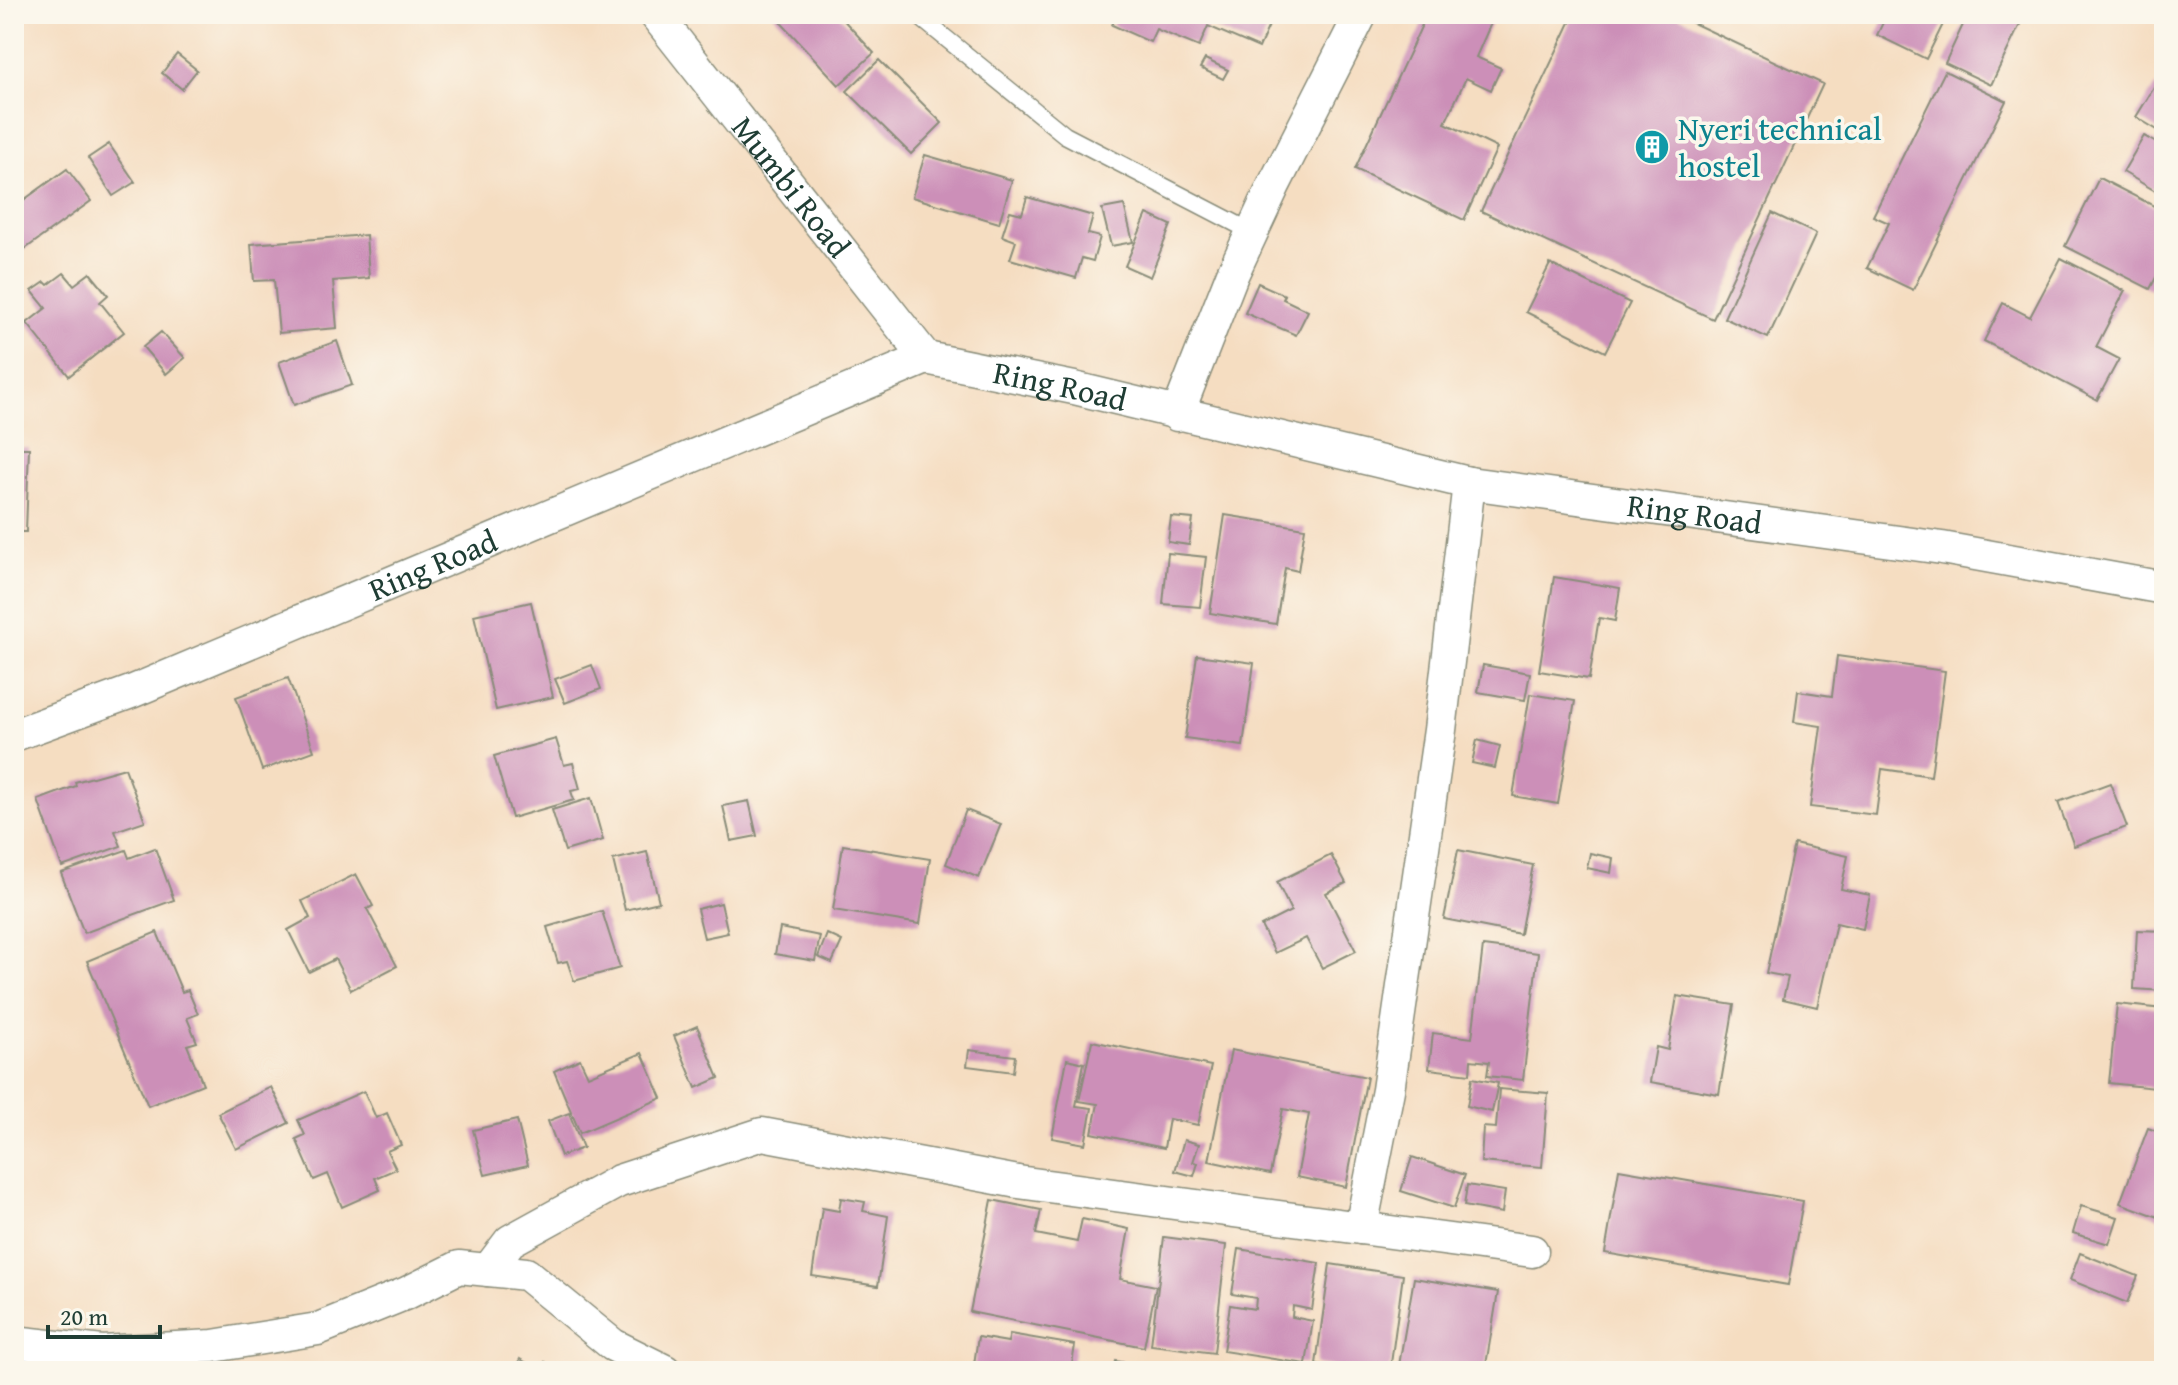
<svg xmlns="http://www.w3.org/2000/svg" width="2178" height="1385" font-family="'Gentium Book Plus',serif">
<rect width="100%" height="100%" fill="#fbf7ec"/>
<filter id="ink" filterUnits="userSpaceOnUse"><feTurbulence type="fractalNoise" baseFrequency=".0125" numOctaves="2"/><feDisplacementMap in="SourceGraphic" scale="16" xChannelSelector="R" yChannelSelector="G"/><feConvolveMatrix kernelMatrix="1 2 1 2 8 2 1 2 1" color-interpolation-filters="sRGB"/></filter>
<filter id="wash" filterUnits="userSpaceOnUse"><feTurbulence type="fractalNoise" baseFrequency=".006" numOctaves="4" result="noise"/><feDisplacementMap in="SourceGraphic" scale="32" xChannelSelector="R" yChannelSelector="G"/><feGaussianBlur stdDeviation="1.8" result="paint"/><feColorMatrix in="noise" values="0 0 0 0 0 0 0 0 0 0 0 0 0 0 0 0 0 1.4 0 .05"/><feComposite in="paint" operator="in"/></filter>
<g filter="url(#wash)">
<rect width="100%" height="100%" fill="#f5ddc1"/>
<g id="blocks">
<g fill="#cc8fb8">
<polygon points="773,14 838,14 874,53 839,85"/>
<polygon points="1117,14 1274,14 1259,48 1208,26 1199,47 1156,29 1150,42 1112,25"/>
<polygon points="1427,14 1495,14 1476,57 1501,68 1491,90 1466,78 1445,123 1497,148 1464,220 1355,169"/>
<polygon points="1574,14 1674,14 1823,84 1713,319 1481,211"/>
<polygon points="1887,14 1948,14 1926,59 1877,35"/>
<polygon points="1968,14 2025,14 1991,85 1945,63"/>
<polygon points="177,54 197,70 182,89 162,73"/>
<polygon points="1205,59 1228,70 1223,79 1200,68"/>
<polygon points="879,60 942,123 911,154 847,91"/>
<polygon points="1945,71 2006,101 1913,290 1867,268 1889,223 1873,216"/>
<polygon points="2155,86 2164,91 2164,134 2136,117"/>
<polygon points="2144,136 2164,147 2164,196 2123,172"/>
<polygon points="109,144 135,182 113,196 88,158"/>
<polygon points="925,155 1012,180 999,223 912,197"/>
<polygon points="67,169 91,201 14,257 14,207"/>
<polygon points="2099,178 2164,211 2164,262 2150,289 2065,246"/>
<polygon points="1027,197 1093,216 1088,234 1100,237 1093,261 1082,258 1076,278 1010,259 1016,241 1002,236 1010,211 1022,214"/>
<polygon points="1124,205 1133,242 1111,246 1102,209"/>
<polygon points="1772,213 1816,234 1768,338 1724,318"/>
<polygon points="1147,214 1171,225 1150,277 1125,266"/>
<polygon points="366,235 369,278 333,281 337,328 279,333 274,280 254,281 251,244"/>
<polygon points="2061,258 2125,291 2096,347 2119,359 2097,400 1984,341 2003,303 2030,317"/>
<polygon points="1550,264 1630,303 1605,352 1526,312"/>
<polygon points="64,273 74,285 90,273 108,295 100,302 124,332 69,376 27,323 46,308 32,291 45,282 48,285"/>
<polygon points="1258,283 1285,295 1283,299 1308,311 1296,335 1245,313"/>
<polygon points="161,332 185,358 166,374 143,347"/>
<polygon points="337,341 352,385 294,405 279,362"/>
<polygon points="14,448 29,448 26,532 14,532"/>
<polygon points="1225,515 1305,528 1298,571 1285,568 1276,624 1210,613"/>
<polygon points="1171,517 1193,519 1189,545 1168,542"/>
<polygon points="1168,553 1206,557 1200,607 1163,604"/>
<polygon points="1554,577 1620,588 1615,621 1599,618 1589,679 1539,671"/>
<polygon points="531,602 553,697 496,710 474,615"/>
<polygon points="1197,655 1254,663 1243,746 1185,738"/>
<polygon points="1837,656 1945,671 1931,776 1882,769 1876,815 1810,807 1821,726 1794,722 1798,691 1832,696"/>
<polygon points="592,665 601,689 565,703 555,679"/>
<polygon points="1483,665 1530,673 1525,700 1478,692"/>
<polygon points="288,678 314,751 262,770 236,697"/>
<polygon points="1530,694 1575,701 1558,804 1513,796"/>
<polygon points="556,739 564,765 573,763 580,789 571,791 574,800 512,818 494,756"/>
<polygon points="1477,740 1500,746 1495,768 1472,763"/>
<polygon points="125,768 145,821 115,831 121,846 62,867 38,800 76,786 75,782"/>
<polygon points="2110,783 2127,827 2074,846 2058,802"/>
<polygon points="591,798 603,840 565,851 552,810"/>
<polygon points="749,801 757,836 731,841 723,806"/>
<polygon points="966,810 1001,824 979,878 946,864"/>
<polygon points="1794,844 1848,856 1841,889 1870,895 1863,929 1836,923 1817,1007 1783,999 1788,977 1766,973"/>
<polygon points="843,845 930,859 920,924 833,910"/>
<polygon points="155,848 174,900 84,933 61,873 126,850 129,858"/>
<polygon points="1458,850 1533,865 1520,934 1444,919"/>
<polygon points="647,852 659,902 625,910 613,860"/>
<polygon points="1590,853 1613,858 1611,873 1587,868"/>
<polygon points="1331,855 1346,883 1326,893 1356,951 1322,968 1306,938 1275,953 1261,926 1291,911 1277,882"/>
<polygon points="356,874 373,906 367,909 397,966 351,990 335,959 309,972 288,930 310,918 302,901"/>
<polygon points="721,903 728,933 704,938 697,909"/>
<polygon points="602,911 620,968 574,981 567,961 558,963 547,927"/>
<polygon points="780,928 820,936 815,961 775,954"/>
<polygon points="2137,930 2164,931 2164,991 2134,989"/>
<polygon points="157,932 182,992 188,990 198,1014 187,1018 197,1042 187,1045 203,1084 148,1106 87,961"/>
<polygon points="827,934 842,941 832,963 818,957"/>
<polygon points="1483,946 1538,953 1523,1080 1487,1076 1489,1062 1471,1060 1470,1074 1429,1069 1433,1033 1472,1038"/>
<polygon points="1677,996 1734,1005 1719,1094 1650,1082 1656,1047 1668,1050"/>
<polygon points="2117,1004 2163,1009 2155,1088 2109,1083"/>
<polygon points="697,1026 719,1078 696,1088 674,1036"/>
<polygon points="1092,1041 1211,1066 1198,1125 1169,1119 1164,1148 1092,1133 1098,1104 1079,1101"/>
<polygon points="969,1050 1015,1056 1013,1072 967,1066"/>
<polygon points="1231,1050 1367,1077 1346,1187 1297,1177 1309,1114 1283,1109 1270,1174 1209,1161"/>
<polygon points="642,1053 662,1098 580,1133 554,1071 580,1059 588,1076"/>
<polygon points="1067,1059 1084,1063 1076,1106 1092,1108 1085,1144 1052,1138"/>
<polygon points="1472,1078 1498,1083 1492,1112 1467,1106"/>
<polygon points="271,1087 289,1123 236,1149 218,1113"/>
<polygon points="1499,1089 1548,1093 1542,1167 1481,1162 1483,1127 1496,1128"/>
<polygon points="364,1091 376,1118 387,1113 401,1145 387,1151 396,1169 375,1178 380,1190 342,1207 328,1174 314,1180 296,1139 305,1135 298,1120"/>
<polygon points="569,1113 583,1148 561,1156 548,1121"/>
<polygon points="517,1120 528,1165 485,1175 473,1130"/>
<polygon points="2148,1128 2164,1134 2164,1219 2120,1203"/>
<polygon points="1184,1140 1199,1144 1193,1162 1198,1163 1194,1176 1175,1171"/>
<polygon points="1412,1157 1465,1175 1454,1208 1401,1191"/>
<polygon points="1619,1169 1803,1201 1788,1285 1605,1253"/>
<polygon points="1467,1185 1505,1191 1502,1213 1464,1206"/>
<polygon points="841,1198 865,1202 863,1211 888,1216 878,1286 812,1276 822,1208 839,1211"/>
<polygon points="992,1200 1041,1210 1036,1234 1077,1242 1082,1219 1129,1229 1120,1279 1156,1286 1144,1347 970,1312"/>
<polygon points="2081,1206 2118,1217 2109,1244 2073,1233"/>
<polygon points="1164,1237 1226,1245 1214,1353 1151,1345"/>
<polygon points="1239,1249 1319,1263 1312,1310 1293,1306 1292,1317 1313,1321 1306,1364 1223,1351 1230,1305 1255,1309 1256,1298 1232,1294"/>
<polygon points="2080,1253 2138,1276 2127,1303 2070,1280"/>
<polygon points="1330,1264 1403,1275 1390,1371 1362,1371 1316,1364"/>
<polygon points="1414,1278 1498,1292 1485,1371 1398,1371"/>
<polygon points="1010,1334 1075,1345 1071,1371 973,1371 978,1337 1008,1342"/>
<polygon points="520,1359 541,1371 545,1362 562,1371 514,1371"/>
<polygon points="1116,1361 1142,1366 1141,1371 1114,1371"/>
</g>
</g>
</g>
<g filter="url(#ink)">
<use href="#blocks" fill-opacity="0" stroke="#8a8d7a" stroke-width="2"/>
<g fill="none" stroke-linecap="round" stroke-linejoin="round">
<g stroke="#8a8d7a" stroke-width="19">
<polyline id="lane" points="916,14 1065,135 1252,232"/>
</g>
<g stroke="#8a8d7a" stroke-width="35">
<g id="street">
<path id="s1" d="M655 14 926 358"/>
<polyline points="1177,415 1232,275 1274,185 1361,14"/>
<path id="s2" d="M14 735 131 692 926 358 1074 388 1469 483 1942 548 2164 588"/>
<polyline points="1361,1228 1388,1090 1440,730 1469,483"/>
<polyline points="488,1270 510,1241 619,1181 762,1134 1018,1182 1532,1251"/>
<polyline points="14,1342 102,1352 213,1346 318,1329 407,1293 459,1267 526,1274 613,1345 665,1371"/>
</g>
</g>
<use href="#lane" stroke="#fff" stroke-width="16"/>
<use href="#street" stroke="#fff" stroke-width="32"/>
</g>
</g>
<defs>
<g id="building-disc" transform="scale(1.8)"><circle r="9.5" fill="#0f9aa8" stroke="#fbf7ec"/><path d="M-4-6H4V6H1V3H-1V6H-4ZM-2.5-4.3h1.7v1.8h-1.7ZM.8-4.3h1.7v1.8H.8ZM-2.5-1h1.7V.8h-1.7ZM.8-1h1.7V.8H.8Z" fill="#fff"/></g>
</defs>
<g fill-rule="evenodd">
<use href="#building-disc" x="1652" y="147"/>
</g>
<g text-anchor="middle" stroke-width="7" stroke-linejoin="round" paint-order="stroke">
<g font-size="32" fill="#0d838f" stroke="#fbf7ec" text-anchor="start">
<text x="1678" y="140">Nyeri technical<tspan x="1678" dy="37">hostel</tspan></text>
</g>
<g font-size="32" fill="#1f3d34" stroke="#fbf7ec">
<text dy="11" stroke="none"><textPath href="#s1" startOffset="220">Mumbi Road</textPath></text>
<text dy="11" stroke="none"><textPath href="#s2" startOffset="1124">Ring Road</textPath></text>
<text dy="11" stroke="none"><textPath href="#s2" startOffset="1772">Ring Road</textPath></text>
<text dy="11" stroke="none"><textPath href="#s2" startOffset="452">Ring Road</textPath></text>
</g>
</g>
<rect width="2178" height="1385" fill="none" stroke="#fbf7ec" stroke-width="48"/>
<path d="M48 1325v12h112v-12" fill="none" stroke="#1f3d34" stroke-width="4"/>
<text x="60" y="1325" font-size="24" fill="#1f3d34" stroke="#fbf7ec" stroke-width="6" paint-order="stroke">20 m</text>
</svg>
